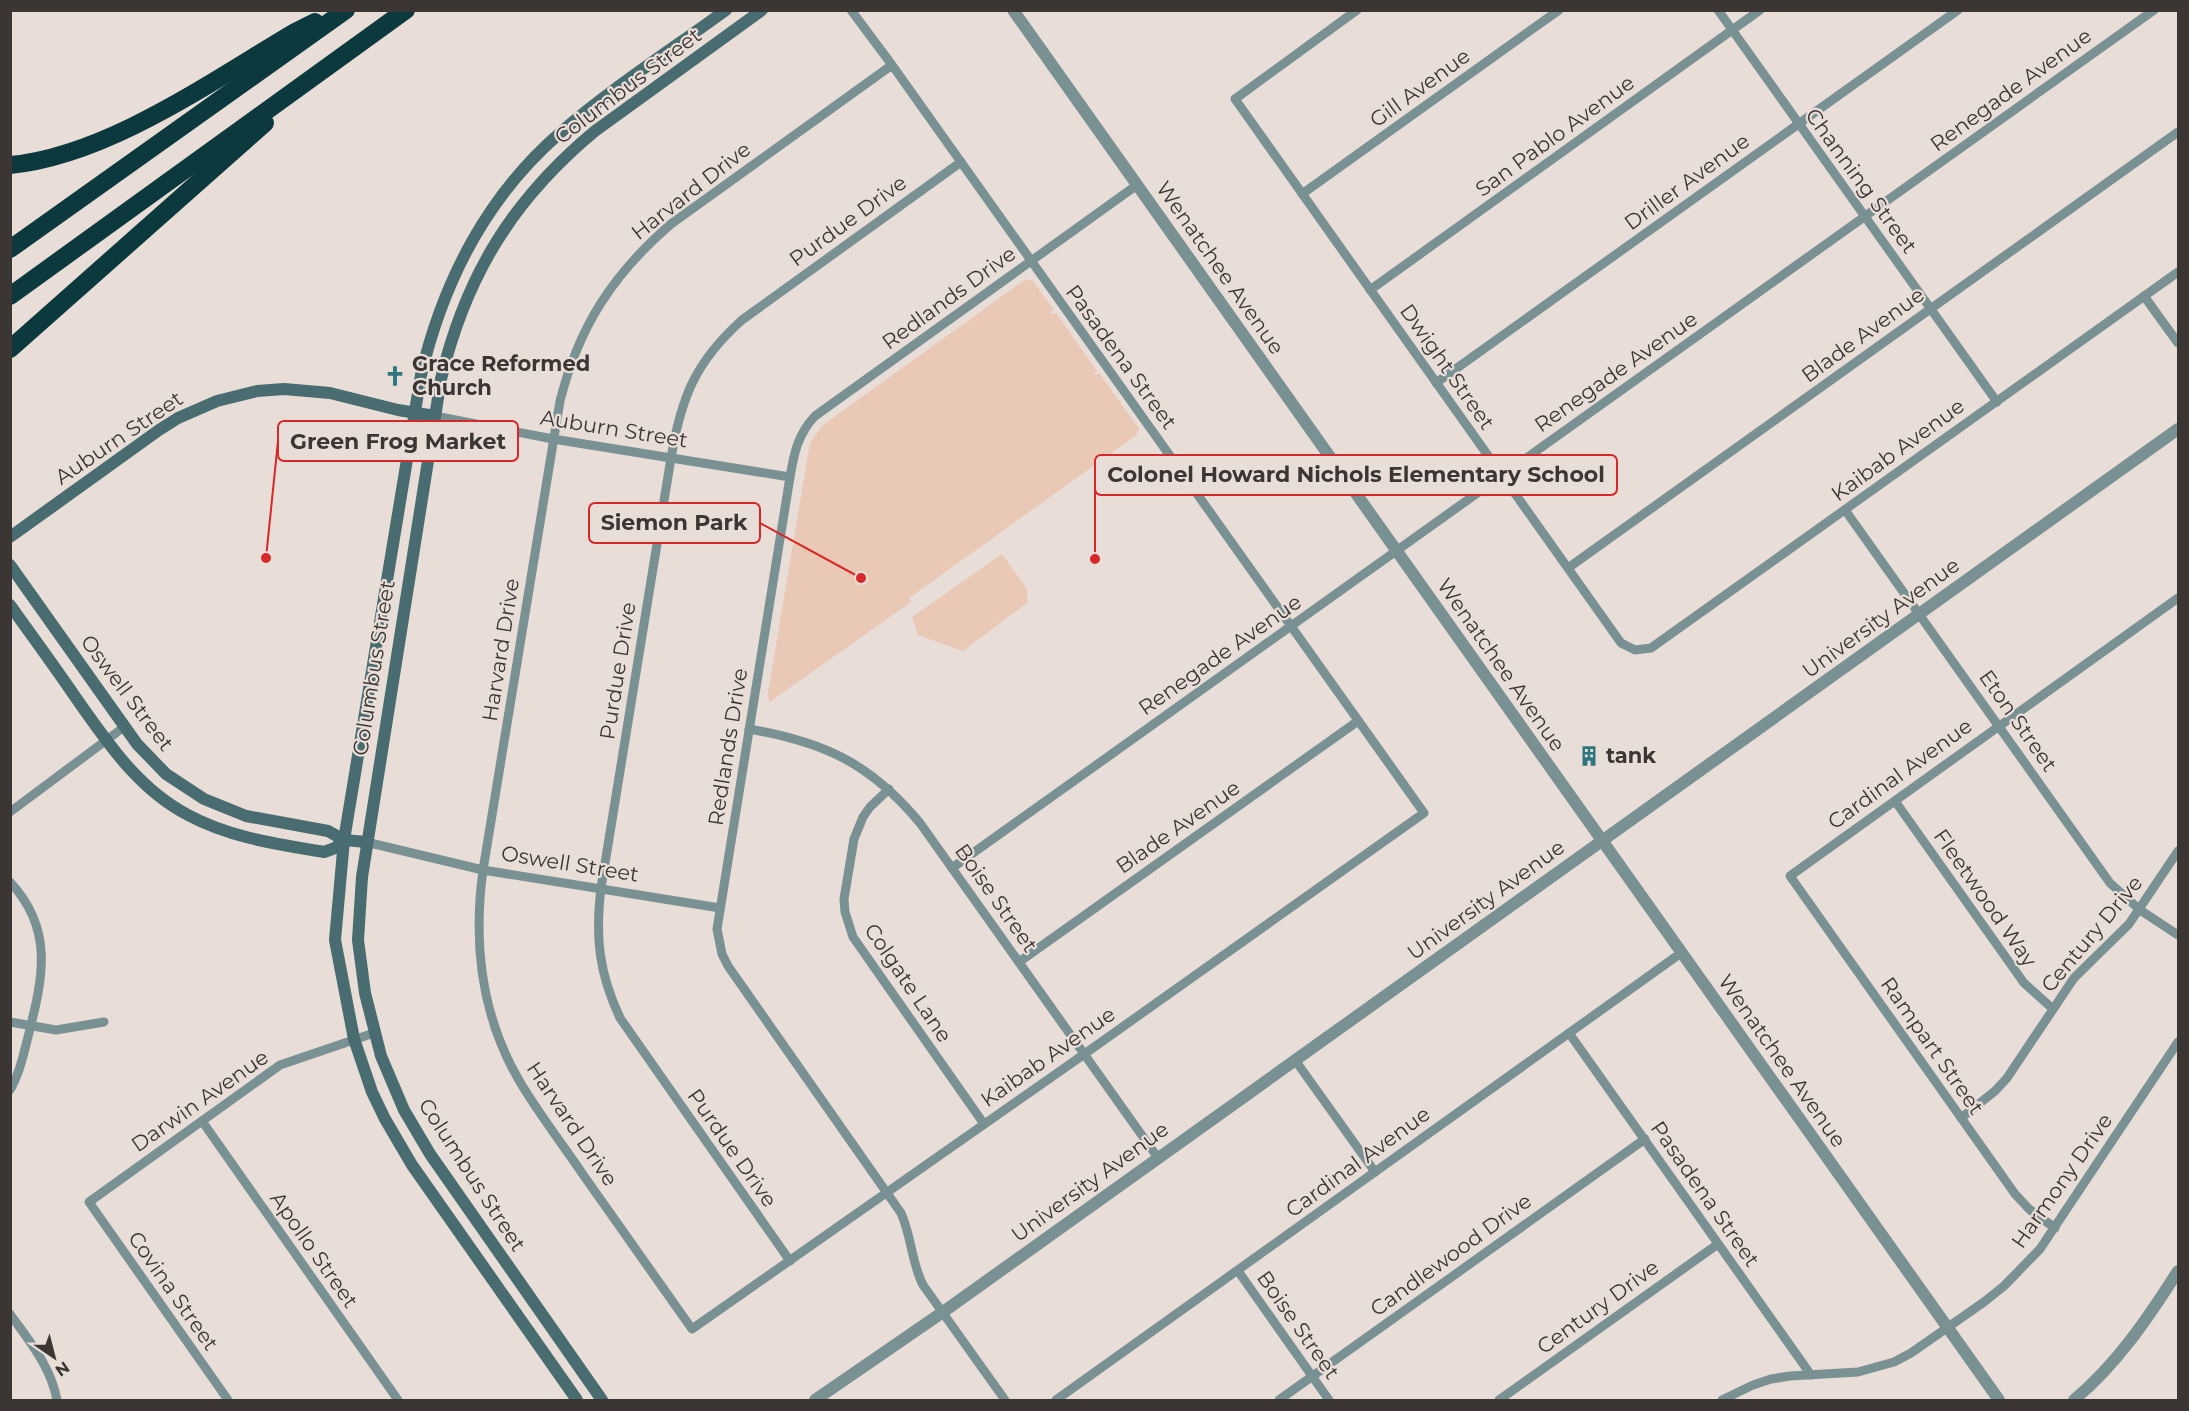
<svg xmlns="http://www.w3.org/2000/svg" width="2189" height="1411" font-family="Montserrat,sans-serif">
<rect width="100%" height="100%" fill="#e8ddd7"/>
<g fill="#e9c8b6">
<polygon points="1026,279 1033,281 1054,310 1050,312 1052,314 1056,313 1097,371 1094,373 1095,375 1099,373 1140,430 1136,432 1138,434 909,598 911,602 768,703 770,698 767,699 810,443 823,425"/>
<polygon points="1002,554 1027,589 1027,603 963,651 918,635 912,617"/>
</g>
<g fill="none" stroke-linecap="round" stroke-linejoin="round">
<g stroke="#7a9194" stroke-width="9">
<path d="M851 10 892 65 1424 813 1083 1055 692 1329C656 1278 620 1227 584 1176 563 1145 539 1114 520 1082 481 1016 473 943 483 870L560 401C579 326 613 274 671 224L892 65"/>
<polyline points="1357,10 1235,99 1621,643 1635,650 1651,648 2178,272"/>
<polyline points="1718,10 1997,402"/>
<polyline points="1302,194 1559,10"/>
<polyline points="1370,290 1760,10"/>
<polyline points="2144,296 2178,343"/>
<polyline points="1436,383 1958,10"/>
<polyline points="435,416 553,439 790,477"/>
<polyline points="1845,510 2110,883 2140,910 2178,935"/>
<polyline points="1568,568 2178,132"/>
<path d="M749 729C825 742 871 764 920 823L1158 1158"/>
<polyline points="889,789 870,807 863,817 854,839 844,899 845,912 853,937 984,1124"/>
<polyline points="1895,801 2024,983 2053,1009"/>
<polyline points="10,812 124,727"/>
<polyline points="366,842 483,870 720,908"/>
<polyline points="952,868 2154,10"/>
<path d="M10 882C54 929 43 977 29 1033 24 1052 20 1073 10 1090"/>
<polyline points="1019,962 1358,721"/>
<polyline points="10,1022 56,1030 104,1022"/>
<polyline points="1569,1033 1811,1375"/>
<polyline points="1295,1060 1375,1172"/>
<polyline points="1961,1118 1995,1091 2007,1078 2074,978 2129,924 2178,851"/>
<polyline points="202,1121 398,1400"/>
<polyline points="2055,1228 2029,1209 2015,1194 1790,876 2178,598"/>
<path d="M790 1261 620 1018C599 973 595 938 601 888L671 458C681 398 695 362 742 320L961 162"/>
<polyline points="1238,1271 1329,1400"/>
<path d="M10 1314C30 1342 51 1367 57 1400"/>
<polyline points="228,1400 89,1202 280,1065 374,1033"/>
<path d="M1005 1400 923 1285C911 1262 912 1237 901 1213L728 966 722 954 717 929 790 477C794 453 798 434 815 416L1137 185"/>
<polyline points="1056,1400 1681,953"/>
<polyline points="1279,1400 1645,1139"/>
<polyline points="1499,1400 1718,1244"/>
<polyline points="1722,1400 1753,1385 1771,1379 1790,1376 1858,1372 1894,1362 1911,1353 1984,1302 2004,1286 2040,1249 2178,1042"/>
</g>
<g stroke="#7a9194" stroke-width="12">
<polyline points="1013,10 1999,1400"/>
<polyline points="815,1400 943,1312 2178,429"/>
<path d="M2074 1400C2117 1364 2148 1318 2178 1271"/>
</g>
<g stroke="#486c6f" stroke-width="12">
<polyline points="10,537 159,430 178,418 217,401 257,391 284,389 330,393 398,410 435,416"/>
<polyline points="10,565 137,744 166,774 204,799 246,816 328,831 344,840 366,842"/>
<path d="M10 605C32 636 55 667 76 698 108 743 138 789 188 815 231 838 277 844 324 852L335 848 344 840"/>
<path d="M577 1400 412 1165 385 1119 372 1092 354 1039 335 940 344 840 421 375C443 282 487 196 560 133 612 88 671 50 726 10"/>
<path d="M602 1400 430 1154 404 1110 381 1056 365 993 358 940 362 877 441 379C466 275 513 199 595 131L762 10"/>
</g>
<g stroke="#0b393d" stroke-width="18">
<path d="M10 165C107 156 212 81 295 32L315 22"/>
<polyline points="10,249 346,10"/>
<polyline points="10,296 406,10"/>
<polyline points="10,349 265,123"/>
</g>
</g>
<defs>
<g id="church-bare" transform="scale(1.62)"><path d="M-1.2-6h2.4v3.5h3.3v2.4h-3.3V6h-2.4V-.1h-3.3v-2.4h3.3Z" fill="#2d767d" stroke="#e8ddd7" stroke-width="2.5" paint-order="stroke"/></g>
<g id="building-bare" transform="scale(1.62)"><path d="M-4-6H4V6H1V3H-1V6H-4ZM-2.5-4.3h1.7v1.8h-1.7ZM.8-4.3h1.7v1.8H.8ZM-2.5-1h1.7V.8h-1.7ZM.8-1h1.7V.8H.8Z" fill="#2d767d" stroke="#e8ddd7" stroke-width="2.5" paint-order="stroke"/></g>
</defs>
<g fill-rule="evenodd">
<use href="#church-bare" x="395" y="376"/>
<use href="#building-bare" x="1589" y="756"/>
</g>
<g text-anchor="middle" stroke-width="4.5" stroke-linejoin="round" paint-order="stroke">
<g font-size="21" fill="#3b3634" stroke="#e8ddd7">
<text transform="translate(628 86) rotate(-37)" y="7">Columbus Street</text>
<text transform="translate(1420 88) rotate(-36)" y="7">Gill Avenue</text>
<text transform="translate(2011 90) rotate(-36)" y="7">Renegade Avenue</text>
<text transform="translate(1555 136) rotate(-36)" y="7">San Pablo Avenue</text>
<text transform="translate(1861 181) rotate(54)" y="7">Channing Street</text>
<text transform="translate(1687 182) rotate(-36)" y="7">Driller Avenue</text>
<text transform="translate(691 191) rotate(-38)" y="7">Harvard Drive</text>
<text transform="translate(848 221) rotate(-36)" y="7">Purdue Drive</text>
<text transform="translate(1220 268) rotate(55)" y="7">Wenatchee Avenue</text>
<text transform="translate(949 298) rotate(-36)" y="7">Redlands Drive</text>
<text transform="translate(1863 335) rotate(-36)" y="7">Blade Avenue</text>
<text transform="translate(1121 357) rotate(54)" y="7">Pasadena Street</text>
<text transform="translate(1447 367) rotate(55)" y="7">Dwight Street</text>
<text transform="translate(1616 372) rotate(-35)" y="7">Renegade Avenue</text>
<text transform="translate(614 429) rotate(9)" y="7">Auburn Street</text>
<text transform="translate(119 438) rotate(-34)" y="7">Auburn Street</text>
<text transform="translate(1898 450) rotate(-36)" y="7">Kaibab Avenue</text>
<text transform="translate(1881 618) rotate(-36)" y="7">University Avenue</text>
<text transform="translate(501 650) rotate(-81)" y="7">Harvard Drive</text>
<text transform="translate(1220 655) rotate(-35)" y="7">Renegade Avenue</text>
<text transform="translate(1501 665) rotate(55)" y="7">Wenatchee Avenue</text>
<text transform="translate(374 668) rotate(-81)" y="7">Columbus Street</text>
<text transform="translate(618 671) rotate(-81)" y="7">Purdue Drive</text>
<text transform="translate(127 693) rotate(53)" y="7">Oswell Street</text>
<text transform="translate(2018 721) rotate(55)" y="7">Eton Street</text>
<text transform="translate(728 747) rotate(-81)" y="7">Redlands Drive</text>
<text transform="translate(1900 774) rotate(-36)" y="7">Cardinal Avenue</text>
<text transform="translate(1178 827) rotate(-35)" y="7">Blade Avenue</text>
<text transform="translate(570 864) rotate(9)" y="7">Oswell Street</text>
<text transform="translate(996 898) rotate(55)" y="7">Boise Street</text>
<text transform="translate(1985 898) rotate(55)" y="7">Fleetwood Way</text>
<text transform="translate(1486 900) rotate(-36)" y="7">University Avenue</text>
<text transform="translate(2092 934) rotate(-50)" y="7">Century Drive</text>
<text transform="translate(908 983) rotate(56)" y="7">Colgate Lane</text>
<text transform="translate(1932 1046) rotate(55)" y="7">Rampart Street</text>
<text transform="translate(1048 1057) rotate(-35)" y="7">Kaibab Avenue</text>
<text transform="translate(1782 1061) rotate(55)" y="7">Wenatchee Avenue</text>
<text transform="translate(200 1101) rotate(-35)" y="7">Darwin Avenue</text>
<text transform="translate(572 1124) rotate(56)" y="7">Harvard Drive</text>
<text transform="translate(732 1148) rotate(55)" y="7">Purdue Drive</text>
<text transform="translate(1358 1162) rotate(-36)" y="7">Cardinal Avenue</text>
<text transform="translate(472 1175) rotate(57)" y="7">Columbus Street</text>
<text transform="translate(2062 1181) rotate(-55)" y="7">Harmony Drive</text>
<text transform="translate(1090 1182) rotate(-36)" y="7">University Avenue</text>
<text transform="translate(1705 1194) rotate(55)" y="7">Pasadena Street</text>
<text transform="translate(314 1250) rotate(55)" y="7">Apollo Street</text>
<text transform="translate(1451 1255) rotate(-36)" y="7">Candlewood Drive</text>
<text transform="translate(173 1291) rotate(55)" y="7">Covina Street</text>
<text transform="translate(1598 1307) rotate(-36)" y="7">Century Drive</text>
<text transform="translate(1298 1325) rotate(55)" y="7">Boise Street</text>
</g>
<g font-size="21" font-weight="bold" fill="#3b3634" stroke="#e8ddd7" text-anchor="start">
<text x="412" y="371">Grace Reformed<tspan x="412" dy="24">Church</tspan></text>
<text x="1606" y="763">tank</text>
</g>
</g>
<path fill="none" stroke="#d62828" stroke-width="2" d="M266 558L278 441M1095 559L1095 475M861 578L760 523"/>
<g fill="#d62828" stroke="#e8ddd7" stroke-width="2">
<circle cx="266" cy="558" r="6"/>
<circle cx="1095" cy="559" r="6"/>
<circle cx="861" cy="578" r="6"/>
</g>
<g fill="#e8ddd7" stroke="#d62828" stroke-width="2">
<rect x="278" y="421" width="240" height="40" rx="6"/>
<rect x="1095" y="455" width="522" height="40" rx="6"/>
<rect x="589" y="503" width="171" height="40" rx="6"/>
</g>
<g font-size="22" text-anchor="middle" font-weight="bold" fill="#3b3634">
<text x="398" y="449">Green Frog Market</text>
<text x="1356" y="482">Colonel Howard Nichols Elementary School</text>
<text x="674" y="530">Siemon Park</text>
</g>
<rect width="2189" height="1411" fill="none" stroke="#3b3634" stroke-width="24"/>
<g transform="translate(54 1357) rotate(145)" stroke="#e8ddd7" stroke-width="4.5" paint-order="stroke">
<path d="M0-4.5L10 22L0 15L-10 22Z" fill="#3b3634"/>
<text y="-9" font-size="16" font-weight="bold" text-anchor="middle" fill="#3b3634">N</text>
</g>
</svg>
